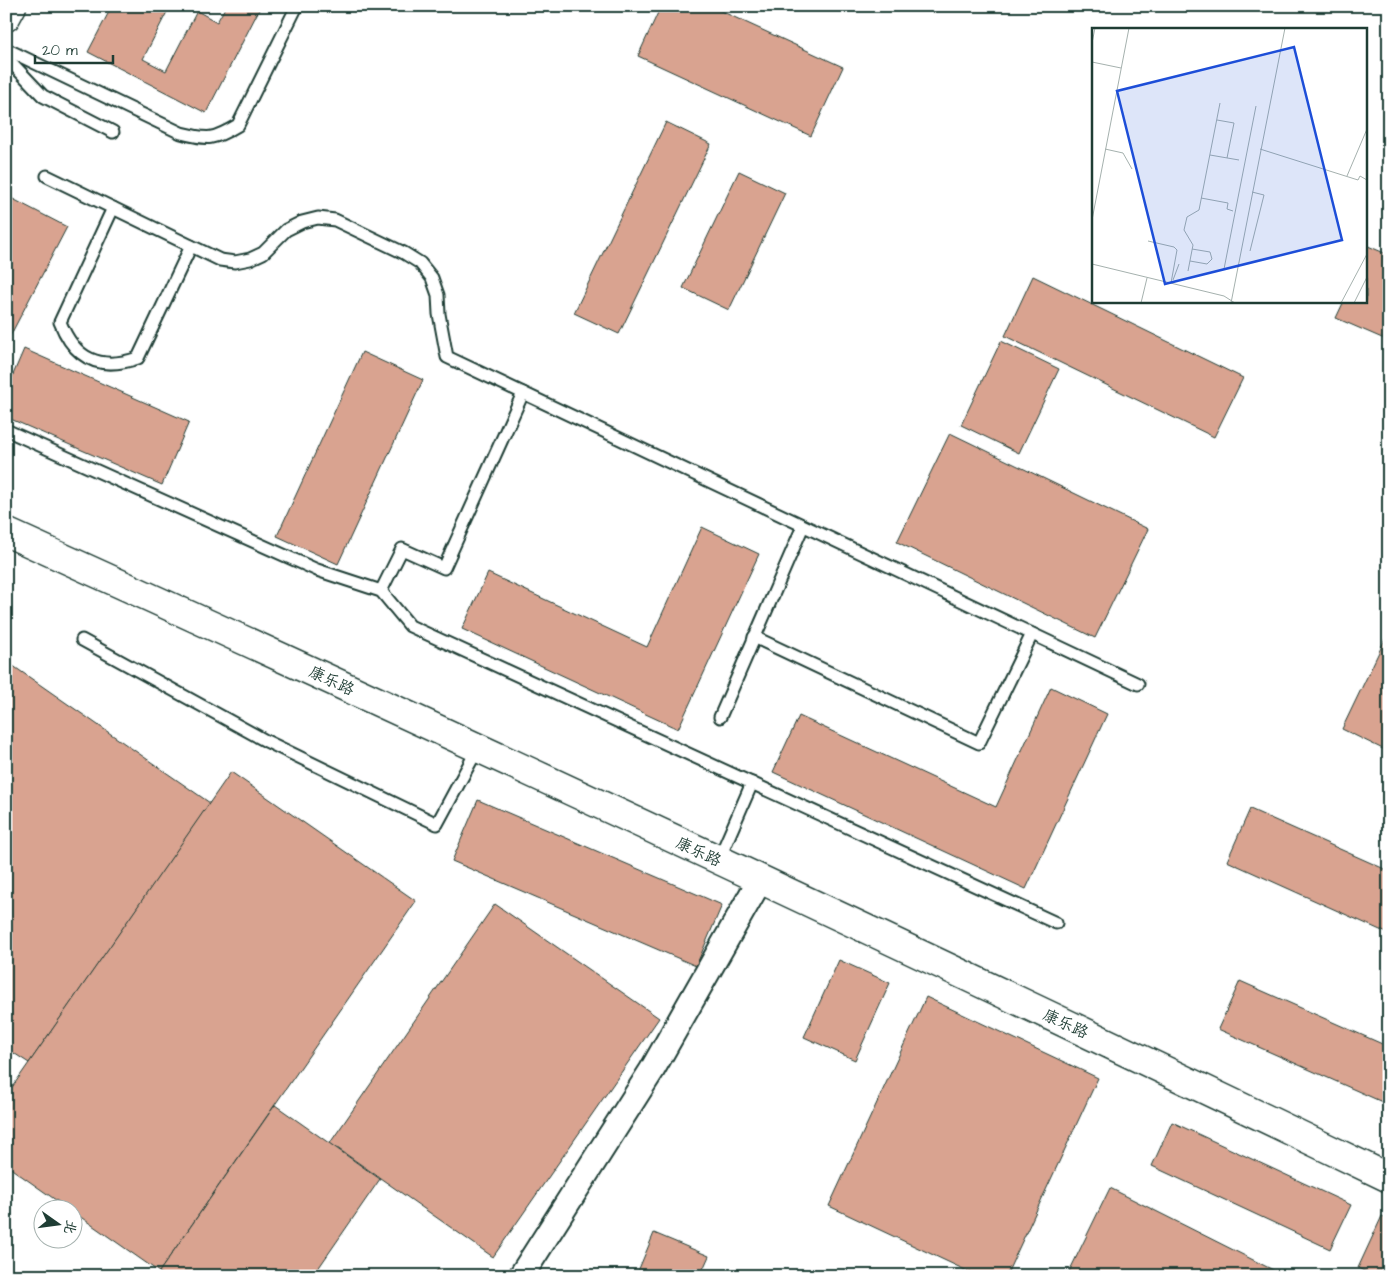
<svg xmlns="http://www.w3.org/2000/svg" width="1395" height="1282" font-family="'Architects Daughter','LXGW WenKai TC',sans-serif">
<rect width="100%" height="100%" fill="#fff"/>
<filter id="ink" filterUnits="userSpaceOnUse"><feTurbulence type="fractalNoise" baseFrequency=".02" numOctaves="2"/><feDisplacementMap in="SourceGraphic" scale="10" xChannelSelector="R" yChannelSelector="G"/><feConvolveMatrix kernelMatrix="1 2 1 2 8 2 1 2 1" color-interpolation-filters="sRGB"/></filter>
<g filter="url(#ink)">
<g fill="#d9a390" stroke="#1f3d34">
<polygon points="112,6 170,6 143,59 166,71 197,11 217,22 226,6 261,6 206,113 88,52"/>
<polygon points="661,6 710,6 843,67 811,136 638,56"/>
<polygon points="666,122 711,144 619,334 574,313"/>
<polygon points="739,171 785,193 729,310 683,288"/>
<polygon points="11,198 67,227 6,344 6,208"/>
<polygon points="1368,246 1389,255 1389,341 1336,318 1344,301 1366,301 1366,249"/>
<polygon points="1033,276 1243,378 1214,437 1005,336"/>
<polygon points="1001,341 1059,369 1019,453 961,425"/>
<polygon points="24,349 189,422 162,485 6,417 6,391"/>
<polygon points="362,352 423,380 338,564 277,536"/>
<polygon points="950,433 1148,529 1095,638 897,542"/>
<polygon points="702,527 759,554 678,729 462,629 488,573 647,647"/>
<polygon points="1389,631 1389,752 1342,729"/>
<polygon points="6,661 210,803 29,1063 6,1048"/>
<polygon points="1051,687 1107,714 1026,889 773,772 799,716 996,807"/>
<polygon points="231,772 416,901 159,1272 72,1211 72,1210 70,1210 6,1165 6,1096"/>
<polygon points="478,800 722,905 696,966 452,861"/>
<polygon points="1250,809 1389,871 1389,934 1227,861"/>
<polygon points="495,904 659,1018 493,1257 330,1143"/>
<polygon points="839,960 890,983 855,1060 804,1037"/>
<polygon points="1240,981 1389,1047 1389,1105 1218,1029"/>
<polygon points="926,997 1098,1078 1006,1276 978,1276 829,1206"/>
<polygon points="275,1105 380,1179 313,1276 165,1276 159,1272"/>
<polygon points="1172,1122 1351,1205 1330,1249 1152,1166"/>
<polygon points="1110,1188 1285,1276 1067,1276"/>
<polygon points="1382,1216 1389,1219 1389,1276 1374,1276 1358,1268"/>
<polygon points="654,1233 709,1256 700,1276 636,1276"/>
<polygon points="438,1269 447,1276 433,1276"/>
</g>
<g fill="none" stroke-linecap="round" stroke-linejoin="round">
<g stroke="#1f3d34" stroke-width="15">
<g id="service">
<path d="M6 49 181 133C209 140 213 140 238 125L297 6"/>
<polyline points="6,57 43,96 113,132"/>
<polyline points="47,176 220,260 235,262 250,259 263,253 286,230 302,222 318,218 335,220 404,253 420,263 432,278 438,295 439,314 447,357 1138,684"/>
<path d="M113 208 60 322C75 360 100 371 138 358L191 246"/>
<polyline points="6,430 317,570 381,591 410,626 1056,923"/>
<polyline points="381,591 402,549 444,568 523,393"/>
<polyline points="754,637 979,743 1032,634"/>
<polyline points="82,640 266,741 437,824 478,748"/>
<polyline points="720,717 803,526"/>
<polyline points="719,859 752,783"/>
</g>
</g>
<g stroke="#1f3d34" stroke-width="28">
<polyline id="minor" points="521,1276 652,1070 760,880"/>
</g>
<g stroke="#1f3d34" stroke-width="31">
<polyline id="tertiary" points="6,17 12,6"/>
</g>
<g stroke="#1f3d34" stroke-width="31">
<path id="secondary" d="M6 532C470 742 931 957 1389 1178"/>
</g>
<use href="#service" stroke="#fff" stroke-width="11"/>
<use href="#minor" stroke="#fff" stroke-width="24"/>
<use href="#tertiary" stroke="#fff" stroke-width="28"/>
<use href="#secondary" stroke="#fff" stroke-width="28"/>
</g>
</g>
<g text-anchor="middle" stroke-width="4" stroke-linejoin="round" paint-order="stroke">
<g font-size="16" fill="#1f3d34" stroke="#fff">
<text transform="translate(332 680) rotate(25)" y="6">康乐路</text>
<text transform="translate(699 851) rotate(25)" y="6">康乐路</text>
<text transform="translate(1066 1023) rotate(25)" y="6">康乐路</text>
</g>
</g>
<g transform="translate(1092 28)">
<rect width="275" height="275" fill="#fff"/>
<path fill="none" stroke="#a5b1ae" stroke-width="1" d="M0 15 3 0M0 34 29 40M125 92 142 95 135 130M13 121 31 125 40 141M168 121 266 152 268 148 275 152V157M118 127 147 132M255 148 275 101M109 170 136 175 135 181 141 183M0 192 37 0M56 213 82 219 85 222 79 255M158 223 172 167 160 164M98 233 115 236 120 231 118 224 100 221M0 236 132 268 143 275M132 241 164 78M96 243 101 217 92 202 95 189 107 182 128 75M81 252 87 236M49 275 55 250M139 275 193 0M249 275 275 226M262 275 275 249"/>
<path fill="#1d4ed8" fill-opacity="0.15" stroke="#1d4ed8" stroke-width="2.5" d="M202 19 250 212 73 256 25 63Z"/>
<rect width="275" height="275" fill="none" stroke="#1f3d34" stroke-width="2.5"/>
</g>
<rect width="1395" height="1282" fill="none" stroke="#fff" stroke-width="25"/>
<rect x="12" y="12" width="1370" height="1257" fill="none" stroke="#1f3d34" stroke-width="2" filter="url(#ink)"/>
<g transform="translate(58 1224) rotate(104)"><circle r="24" fill="#ffffff" stroke="#a5b1ae"/>
<path d="M0-4L9 19L0 12L-9 19Z" fill="#1f3d34"/>
<text y="-8" font-size="14" font-weight="bold" text-anchor="middle" fill="#1f3d34">北</text>
</g>
<path d="M35 55v8h78v-8" fill="none" stroke="#1f3d34" stroke-width="2.5"/>
<text x="42" y="55" font-size="15" fill="#1f3d34" stroke="#ffffff" stroke-width="4" paint-order="stroke">20 m</text>
</svg>
